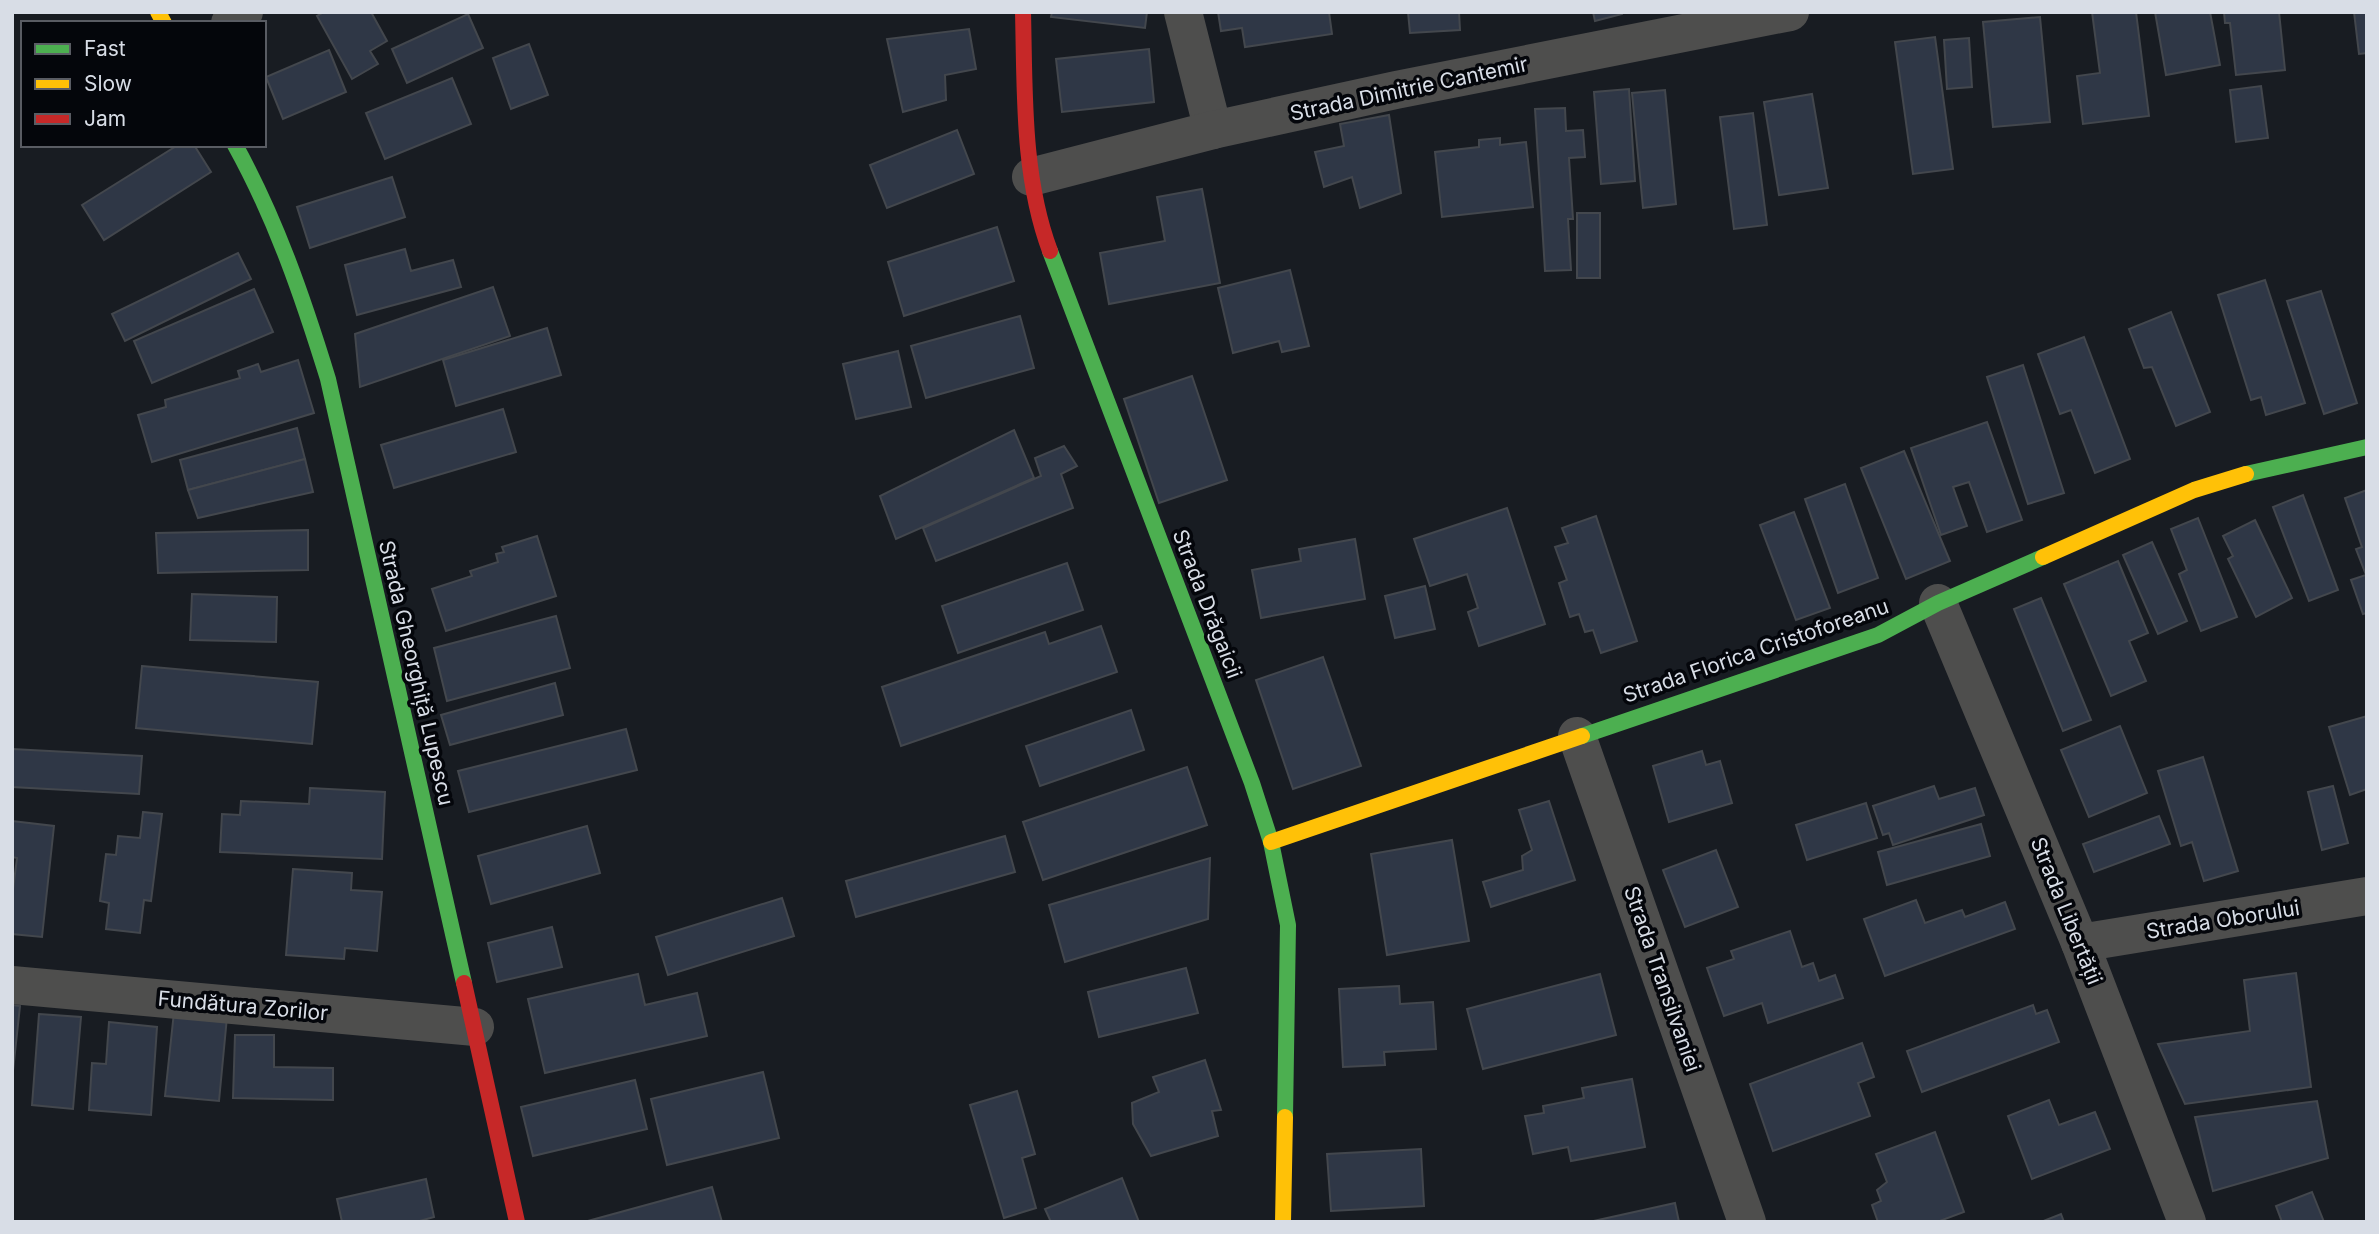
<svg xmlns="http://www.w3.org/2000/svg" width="2379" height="1234" font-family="Inter,sans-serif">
<rect width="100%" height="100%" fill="#181c22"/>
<g fill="#2f3746" stroke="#43474d" stroke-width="2">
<polygon points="324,12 371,12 387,41 370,51 378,64 352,79 317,16"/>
<polygon points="1052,12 1147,12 1145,28 1051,17"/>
<polygon points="1218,12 1329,12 1332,34 1245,47 1242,28 1221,31"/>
<polygon points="1408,12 1459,12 1460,30 1410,33"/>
<polygon points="1593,12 1622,12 1622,14 1595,21"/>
<polygon points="2092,12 2136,12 2149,116 2083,124 2077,76 2100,73"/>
<polygon points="2155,12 2210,12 2220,65 2166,75"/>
<polygon points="2224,12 2279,12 2285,70 2236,75 2230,23 2225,23"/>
<polygon points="2354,12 2367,12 2367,53 2359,54"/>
<polygon points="468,14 483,48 407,83 392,49"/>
<polygon points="2040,17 2050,122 1993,127 1983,22"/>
<polygon points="969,29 976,69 945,75 946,100 903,112 887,39"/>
<polygon points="1935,37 1953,169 1913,174 1895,42"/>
<polygon points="1969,38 1972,87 1947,89 1944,40"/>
<polygon points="529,44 548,95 511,109 493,58"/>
<polygon points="1149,49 1154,102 1062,112 1056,59"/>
<polygon points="329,50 346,92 283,119 266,77"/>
<polygon points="452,78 471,124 385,159 366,113"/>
<polygon points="2261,86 2268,138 2236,142 2230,90"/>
<polygon points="1629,89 1635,181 1601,184 1594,92"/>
<polygon points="1665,90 1676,204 1643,208 1632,93"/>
<polygon points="1812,94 1828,188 1779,195 1764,102"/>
<polygon points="1565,108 1566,131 1583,130 1585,157 1569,158 1573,219 1568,219 1571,270 1545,271 1535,109"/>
<polygon points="1753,113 1767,225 1734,229 1720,117"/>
<polygon points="1389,115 1401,193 1360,208 1352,177 1324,187 1315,152 1344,146 1340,124"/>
<polygon points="957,130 974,174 887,208 870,165"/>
<polygon points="1500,138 1500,145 1526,142 1533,207 1442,217 1435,152 1479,147 1479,140"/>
<polygon points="178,145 194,145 211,172 104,240 82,205"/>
<polygon points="392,177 405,217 310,248 297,207"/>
<polygon points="1202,189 1220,283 1109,304 1100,253 1165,241 1157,197"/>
<rect x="1577" y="213" width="23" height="65"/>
<polygon points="997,227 1014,281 904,316 888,262"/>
<polygon points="405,249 411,271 453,260 461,287 357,315 345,265"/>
<polygon points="238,253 251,279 125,341 112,314"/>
<polygon points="1290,270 1309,346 1282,352 1279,341 1233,353 1218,288"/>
<polygon points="2265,280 2305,403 2266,415 2261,397 2251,400 2218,295"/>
<polygon points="493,287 510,336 360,387 355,334"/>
<polygon points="254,289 273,332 152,383 134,341"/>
<polygon points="2321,291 2357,403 2324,414 2287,301"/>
<polygon points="2171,312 2210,412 2176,426 2152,367 2144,368 2129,329"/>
<polygon points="1020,316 1034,368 926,398 911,346"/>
<polygon points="547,328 561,375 456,406 443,360"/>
<polygon points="2084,337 2130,459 2095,473 2071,410 2060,414 2038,354"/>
<polygon points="898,351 911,407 856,419 843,364"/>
<polygon points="298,360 314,413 152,462 138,415 166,407 165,400 240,378 238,371 258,364 261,372"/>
<polygon points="2023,365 2064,493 2028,504 1987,377"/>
<polygon points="1192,376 1227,480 1159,503 1124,399"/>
<polygon points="503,409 516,452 394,488 381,445"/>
<polygon points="1987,422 2022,520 1987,532 1969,482 1953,487 1967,526 1941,535 1911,448"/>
<polygon points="297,428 305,459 188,490 180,460"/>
<polygon points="1014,430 1034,478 896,539 880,496"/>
<polygon points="1064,446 1077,466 1061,474 1073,508 936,561 923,528 1041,476 1035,458"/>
<polygon points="1904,451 1950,561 1906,579 1861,468"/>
<polygon points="305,459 313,492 198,518 188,490"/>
<polygon points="1845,484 1878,578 1838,593 1805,499"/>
<polygon points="2367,490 2367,613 2363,614 2351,580 2366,575 2356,549 2362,547 2345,498"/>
<polygon points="2303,495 2338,590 2309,601 2273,507"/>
<polygon points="1507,508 1545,624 1479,646 1468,612 1478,608 1467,574 1430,586 1414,539"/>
<polygon points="1794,512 1830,608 1796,620 1760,525"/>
<polygon points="1596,516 1637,641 1601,653 1593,630 1585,632 1579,614 1570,617 1559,583 1567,580 1555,547 1568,543 1562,528"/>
<polygon points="2198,518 2237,617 2201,631 2179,574 2187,570 2171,529"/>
<polygon points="2255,520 2292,598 2256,617 2228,559 2233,556 2223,536"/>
<polygon points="308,530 308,570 158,573 156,533"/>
<polygon points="537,536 556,596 446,631 432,589 472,576 470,571 498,562 496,554 504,552 502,547"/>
<polygon points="1355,539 1365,599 1261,618 1252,570 1301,561 1299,549"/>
<polygon points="2152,542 2187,621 2158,634 2123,555"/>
<polygon points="2118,561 2148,633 2129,641 2146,681 2111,696 2064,584"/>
<polygon points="1067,563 1083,610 958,653 942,606"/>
<polygon points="1425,586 1435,629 1395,638 1385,596"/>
<polygon points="192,594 277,597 276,642 190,640"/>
<polygon points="2041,598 2091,720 2063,731 2014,609"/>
<polygon points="556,616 570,668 447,701 434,648"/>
<polygon points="1101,626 1117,672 901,746 882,687 1045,632 1049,644"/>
<polygon points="1323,657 1361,766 1293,789 1256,680"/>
<polygon points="142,666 318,682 312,744 136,728"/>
<polygon points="555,683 563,715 450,745 441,715"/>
<polygon points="1131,710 1144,750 1040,786 1026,746"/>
<polygon points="2367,716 2367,789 2350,795 2329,727"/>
<polygon points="2120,726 2147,793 2089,817 2061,750"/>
<polygon points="626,729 637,770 469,812 458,771"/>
<polygon points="12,749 142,756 139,794 12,787"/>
<polygon points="1702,751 1706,765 1720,761 1732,803 1669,822 1653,766"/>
<polygon points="2203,757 2238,871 2204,881 2192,842 2181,846 2158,771"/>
<polygon points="1187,767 1207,825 1043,880 1023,822"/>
<polygon points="1934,786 1939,799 1975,788 1984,815 1893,845 1889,833 1883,835 1873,806"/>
<polygon points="2333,786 2348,843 2322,850 2308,792"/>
<polygon points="310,788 385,792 382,859 220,852 222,814 240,815 241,801 309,804"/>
<polygon points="1549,801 1575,880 1491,907 1483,882 1523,870 1522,856 1532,850 1519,810"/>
<polygon points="1866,803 1877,838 1807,860 1796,825"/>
<polygon points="143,812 162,814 151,901 144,900 140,933 106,929 109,903 100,901 106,854 116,855 118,836 140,838"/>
<polygon points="2159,816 2170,844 2094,872 2083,844"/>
<polygon points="12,821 54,826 42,937 12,934 12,897 17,858 12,857"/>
<polygon points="1981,824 1990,856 1887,885 1878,852"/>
<polygon points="587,826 600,873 491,904 478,856"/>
<polygon points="1005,836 1015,872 856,917 846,881"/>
<polygon points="1452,840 1469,941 1387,955 1371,854"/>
<polygon points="1716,850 1738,907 1685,927 1663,870"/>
<polygon points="1210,858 1208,919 1065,962 1049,905"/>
<polygon points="293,869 352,873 351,890 382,892 377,951 345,948 344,959 286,955"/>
<polygon points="782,898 794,936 668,975 656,937"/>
<polygon points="1916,900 1925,923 1962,910 1965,917 2005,902 2015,929 1885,976 1864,919"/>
<polygon points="552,927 562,967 497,982 488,943"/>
<polygon points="1790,931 1802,967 1813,963 1819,981 1835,975 1843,998 1768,1023 1762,1003 1724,1016 1707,968 1734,959 1731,951"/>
<polygon points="1186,968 1198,1013 1099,1037 1088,992"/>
<polygon points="2296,973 2311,1087 2185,1104 2158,1044 2250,1031 2244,980"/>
<polygon points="638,974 645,1005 697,993 707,1036 545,1073 528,999"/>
<polygon points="1600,974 1616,1035 1483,1069 1467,1009"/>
<polygon points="1399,986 1400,1004 1433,1002 1436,1049 1384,1052 1385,1065 1343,1067 1339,989"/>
<polygon points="12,1005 20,1006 12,1080"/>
<polygon points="2033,1005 2036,1014 2047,1010 2059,1042 1922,1092 1907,1051"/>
<polygon points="174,1012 227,1017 219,1101 165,1096"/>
<polygon points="39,1014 81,1017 73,1109 32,1105"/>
<polygon points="109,1022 157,1027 151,1115 89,1110 92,1063 106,1064"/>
<polygon points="235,1035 274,1035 274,1067 333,1068 333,1100 233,1098"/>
<polygon points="1862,1043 1874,1077 1858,1083 1870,1116 1773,1151 1750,1084"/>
<polygon points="1205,1060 1221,1110 1212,1111 1218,1136 1151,1156 1133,1124 1132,1103 1159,1092 1153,1077"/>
<polygon points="763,1072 779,1138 667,1165 651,1099"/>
<polygon points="1632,1079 1645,1147 1571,1161 1568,1147 1533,1154 1525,1116 1544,1113 1543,1106 1584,1098 1582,1088"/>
<polygon points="635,1080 647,1129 533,1156 521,1107"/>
<polygon points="1017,1091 1035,1154 1022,1158 1036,1208 1004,1218 970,1105"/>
<polygon points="2049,1100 2059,1125 2095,1112 2110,1149 2032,1179 2008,1116"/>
<polygon points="2317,1101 2328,1158 2213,1191 2195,1117"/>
<polygon points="1935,1132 1964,1212 1937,1222 1878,1222 1872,1205 1881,1201 1877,1190 1887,1182 1876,1154"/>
<polygon points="1421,1149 1424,1206 1331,1211 1327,1154"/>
<polygon points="1122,1178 1139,1222 1051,1222 1045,1209"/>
<polygon points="426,1179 434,1217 416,1222 342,1222 337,1199"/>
<polygon points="712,1187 722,1222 584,1222"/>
<polygon points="2312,1192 2324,1222 2282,1222 2276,1206"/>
<polygon points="1675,1203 1679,1222 1589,1222"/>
<polygon points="2061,1214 2064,1222 2041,1222"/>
</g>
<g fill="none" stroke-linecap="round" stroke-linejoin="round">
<g stroke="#4e4e4d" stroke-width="38">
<polyline points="1183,12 1213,130"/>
<polyline points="230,23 244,12"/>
<polyline points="1031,177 1213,130 1396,90 1790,12"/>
<polyline points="1938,603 2080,943 2187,1222"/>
<polyline points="1577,736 1747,1222"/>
<polyline points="2080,943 2367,896"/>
<polyline points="12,985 475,1027"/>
</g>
<g stroke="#4caf50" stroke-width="16">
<path d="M235 145C276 219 303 298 328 379L464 983"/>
<polyline points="1050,251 1252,783 1271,842 1288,925 1285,1117"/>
<polyline points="2246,474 2367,447"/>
<polyline points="1582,736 1878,635 1938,603 2043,557"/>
</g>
<g stroke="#ffc107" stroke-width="16">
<polyline points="158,12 164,23"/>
<polyline points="2043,557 2194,490 2246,474"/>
<polyline points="1271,842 1582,736"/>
<polyline points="1283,1222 1285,1117"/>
</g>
<g stroke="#c62828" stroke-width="16">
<path d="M1023 12C1025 92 1022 176 1050 251"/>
<polyline points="464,983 517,1222"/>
</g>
</g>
<g text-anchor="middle" stroke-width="7" stroke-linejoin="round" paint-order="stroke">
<g font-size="21" fill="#d8dde6" stroke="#04060b">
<text transform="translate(1409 89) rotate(-12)" y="7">Strada Dimitrie Cantemir</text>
<text transform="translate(1207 604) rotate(69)" y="7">Strada Drăgaicii</text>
<text transform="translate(1756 651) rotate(-19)" y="7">Strada Florica Cristoforeanu</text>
<text transform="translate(416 673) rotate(77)" y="7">Strada Gheorghiță Lupescu</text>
<text transform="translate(2066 911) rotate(68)" y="7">Strada Libertății</text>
<text transform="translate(2223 920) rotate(-9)" y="7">Strada Oborului</text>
<text transform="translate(1662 979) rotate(71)" y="7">Strada Transilvaniei</text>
<text transform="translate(243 1006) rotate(5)" y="7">Fundătura Zorilor</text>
</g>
</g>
<rect width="2379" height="1234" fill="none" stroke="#d8dde6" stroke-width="28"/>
<rect x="21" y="21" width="245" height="126" fill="#04060b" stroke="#595c63" stroke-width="2"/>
<rect x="35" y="44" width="35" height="10" fill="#4caf50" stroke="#595c63" stroke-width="2"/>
<text x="84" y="56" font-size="21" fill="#d8dde6">Fast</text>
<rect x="35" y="79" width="35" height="10" fill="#ffc107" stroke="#595c63" stroke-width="2"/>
<text x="84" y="91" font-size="21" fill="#d8dde6">Slow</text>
<rect x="35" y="114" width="35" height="10" fill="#c62828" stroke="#595c63" stroke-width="2"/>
<text x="84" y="126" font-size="21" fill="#d8dde6">Jam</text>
</svg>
